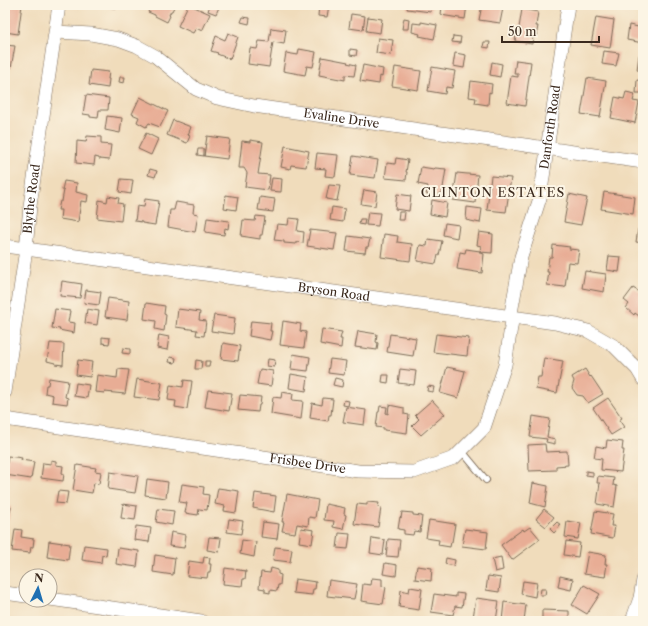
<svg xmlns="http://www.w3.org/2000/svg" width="648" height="626" font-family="'Libre Caslon Text',serif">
<rect width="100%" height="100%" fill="#fcf5e5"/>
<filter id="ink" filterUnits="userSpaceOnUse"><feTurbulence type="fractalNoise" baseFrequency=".025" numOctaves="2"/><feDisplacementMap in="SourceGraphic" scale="8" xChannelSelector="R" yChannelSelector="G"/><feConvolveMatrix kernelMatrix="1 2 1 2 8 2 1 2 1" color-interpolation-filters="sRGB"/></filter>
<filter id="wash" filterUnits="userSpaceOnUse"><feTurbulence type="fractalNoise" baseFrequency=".012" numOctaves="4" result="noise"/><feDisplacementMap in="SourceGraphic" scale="16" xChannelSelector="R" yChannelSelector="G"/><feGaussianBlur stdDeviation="0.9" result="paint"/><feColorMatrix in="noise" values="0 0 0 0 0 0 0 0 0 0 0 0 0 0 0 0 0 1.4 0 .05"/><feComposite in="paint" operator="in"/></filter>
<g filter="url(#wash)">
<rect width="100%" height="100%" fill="#f0dcbb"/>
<g id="blocks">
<g fill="#e8ad95">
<polygon points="5,5 22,5 18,34 5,32"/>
<polygon points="98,5 116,5 115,8 98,6"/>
<polygon points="152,5 175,5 172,11 171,11 169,15 170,16 167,22 155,16 155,15 148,12"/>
<polygon points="188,5 190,5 210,14 202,31 196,28 193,33 178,26"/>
<polygon points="210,5 220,5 216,14 208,11"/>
<polygon points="319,5 329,5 327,17 318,16"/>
<polygon points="408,5 432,5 431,12 407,9"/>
<polygon points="442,5 467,5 465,19 441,15"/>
<polygon points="482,5 503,8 500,23 479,20"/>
<polygon points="522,9 538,12 536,26 538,26 536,37 533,37 532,44 515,41 516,34 518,34"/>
<polygon points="351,14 365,16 363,30 349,28"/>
<polygon points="243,17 250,18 249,24 241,22"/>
<polygon points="368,17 382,19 380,33 366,31"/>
<polygon points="596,17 614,20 610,48 591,45"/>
<polygon points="404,18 409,19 408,29 402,29"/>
<polygon points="421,22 437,25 434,39 419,36 420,34 412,32 413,23 421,24"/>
<polygon points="629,25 643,28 643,43 627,40"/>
<polygon points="271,28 286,30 284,44 273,42 269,67 248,64 250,48 257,49 259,41 269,42"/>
<polygon points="228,33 238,37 230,59 217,54 218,53 211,51 216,36 225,40"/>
<polygon points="453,36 461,37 460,43 452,42"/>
<polygon points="378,38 393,40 391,55 376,53"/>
<polygon points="484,42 490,42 489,48 483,47"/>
<polygon points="5,45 15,46 11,68 5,67"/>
<polygon points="299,49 316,52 313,67 307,66 305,75 283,71 286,53 298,55"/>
<polygon points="350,49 357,50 356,56 350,55"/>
<polygon points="604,51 619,53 616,66 602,64"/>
<polygon points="455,53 466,55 464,68 453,66"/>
<polygon points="639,55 643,56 643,71 637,70"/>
<polygon points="322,57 348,62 347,63 356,65 354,76 345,75 345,80 319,75"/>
<polygon points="516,60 531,62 525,106 507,103 511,76 518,77 518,74 514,74"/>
<polygon points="492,62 502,64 500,77 490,75"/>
<polygon points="363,65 383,69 382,77 380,76 379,84 360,81"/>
<polygon points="395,67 421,71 418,90 392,86"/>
<polygon points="432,67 455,71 452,88 446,87 445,94 428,91"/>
<polygon points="91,70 109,72 108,79 109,79 108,88 89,85"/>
<polygon points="120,77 125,77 124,83 119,82"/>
<polygon points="587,78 606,81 600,117 581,114"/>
<polygon points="637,80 643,81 643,93 636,93"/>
<polygon points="471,81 492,84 491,93 489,92 488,105 475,103 476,98 469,97"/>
<polygon points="5,82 8,82 6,100 5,100"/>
<polygon points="626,92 635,94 633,101 639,102 635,123 611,118 615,97 624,99"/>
<polygon points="86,95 109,98 108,110 99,110 98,118 90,117 90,115 83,114"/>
<polygon points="140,97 168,111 160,127 149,123 146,127 137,122 139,117 132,114"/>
<polygon points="107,116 122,118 120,133 105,130"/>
<polygon points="173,120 191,127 188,135 190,136 187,143 167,135"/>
<polygon points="146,133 158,139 151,155 138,149"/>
<polygon points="87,136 101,137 101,144 111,145 109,160 99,159 99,158 95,157 94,165 76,163 77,141 86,142"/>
<polygon points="207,136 230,139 227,159 204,156"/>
<polygon points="250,140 263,142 258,174 270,175 268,190 245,187 247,173 244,168 239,168 242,141 250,142"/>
<polygon points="285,146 309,151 306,167 291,165 290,169 281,167"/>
<polygon points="198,149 204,149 204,156 197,155"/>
<polygon points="317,153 338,155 335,177 325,176 326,169 315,168"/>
<polygon points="353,156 378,160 375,178 350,175"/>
<polygon points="396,158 408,160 406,172 407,172 406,180 385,178 387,163 395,164"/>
<polygon points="421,167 434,169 435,168 446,169 442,194 440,193 439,196 426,194 428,186 418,184"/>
<polygon points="150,169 157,171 155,177 148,175"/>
<polygon points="457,173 478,175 475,203 453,200"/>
<polygon points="491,176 511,178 506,212 487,210"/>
<polygon points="272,178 282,179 281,192 270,191"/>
<polygon points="121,179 133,180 131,194 119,192"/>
<polygon points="64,181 77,183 76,192 88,195 87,202 81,201 78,222 60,219 61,210 58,210 60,201 62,201 64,190 62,190"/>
<polygon points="329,185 340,186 337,201 326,199"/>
<polygon points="364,190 377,192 375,206 361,204"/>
<polygon points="604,192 635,197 633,214 601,209"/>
<polygon points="397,194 411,196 409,211 395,209"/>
<polygon points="569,194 587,198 581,225 564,222"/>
<polygon points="226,195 238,197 236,210 224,208"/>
<polygon points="108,196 119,198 118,203 123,204 121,221 97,218 99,200 107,202"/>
<polygon points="260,197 275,199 273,212 258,210"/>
<polygon points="145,199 159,201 155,225 142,223 142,222 135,221 137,206 144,207"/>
<polygon points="432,200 447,203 445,217 430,214"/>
<polygon points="176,202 194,205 193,213 198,214 195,232 168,227 170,210 174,210"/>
<polygon points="332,207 345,209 343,222 330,220"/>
<polygon points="467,207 482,209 480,223 466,220"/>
<polygon points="368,212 380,213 378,226 366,225"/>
<polygon points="399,212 405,212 404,220 398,220"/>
<polygon points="256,216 265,217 262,235 260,235 260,239 241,236 243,220 255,221"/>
<polygon points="207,218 229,221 228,229 225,228 224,235 205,232"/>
<polygon points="289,218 299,219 297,231 304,232 303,243 296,242 296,244 284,243 284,241 274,240 277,224 288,225"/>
<polygon points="360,219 365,219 364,225 359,224"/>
<polygon points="445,223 459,225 457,238 443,235"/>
<polygon points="638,229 643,230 643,243 636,242"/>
<polygon points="310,230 337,233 334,250 307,246"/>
<polygon points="479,232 493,234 492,253 480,252 481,246 477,245"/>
<polygon points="384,234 398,236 397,242 412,244 410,261 381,257"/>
<polygon points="348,236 370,239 368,247 366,247 365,253 346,251"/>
<polygon points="428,239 442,241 439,255 438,255 436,264 417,261 420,245 427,246"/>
<polygon points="553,245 570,247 569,249 579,250 577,263 568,262 565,287 547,285 549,272 547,272 549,257 552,257"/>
<polygon points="466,249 480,251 480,253 484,254 482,273 457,269 460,252 465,253"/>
<polygon points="609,256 621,257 619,272 607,270"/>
<polygon points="585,271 606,274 604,292 582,288"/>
<polygon points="62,281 82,284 80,298 60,296"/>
<polygon points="633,288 643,294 643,319 635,313 634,315 626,308 629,304 624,300"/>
<polygon points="86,290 101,292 99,305 84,303"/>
<polygon points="108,298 129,301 127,320 105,317"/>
<polygon points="146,303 165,306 164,314 166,315 164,331 155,329 156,321 144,319"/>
<polygon points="55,309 70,311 68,322 75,323 74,333 59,330 60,329 52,328"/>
<polygon points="87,309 99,311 97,325 85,323"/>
<polygon points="178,309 200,312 199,320 206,321 204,336 196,335 197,330 176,327"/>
<polygon points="214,315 235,318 233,334 211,331"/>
<polygon points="251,321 271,323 270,331 272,331 270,340 249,336"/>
<polygon points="283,321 301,324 300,331 306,332 304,348 280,345"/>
<polygon points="322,329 342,332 340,339 342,339 341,348 320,344"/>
<polygon points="358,331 377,334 376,342 378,343 377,350 355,347"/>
<polygon points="390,334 416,338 413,356 387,352"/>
<polygon points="436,334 469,338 467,356 433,352"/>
<polygon points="159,335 169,337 167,350 157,348"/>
<polygon points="102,337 110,338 109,344 102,343"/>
<polygon points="50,343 64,344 63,365 55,364 55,363 47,361"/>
<polygon points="223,343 240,346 238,361 221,359"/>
<polygon points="123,348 130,349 130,354 122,353"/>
<polygon points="293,354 310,357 308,371 291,369"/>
<polygon points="170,357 176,358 175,363 169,362"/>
<polygon points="544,358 563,361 557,393 536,389 538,377 541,377"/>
<polygon points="268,359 275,360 274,367 267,366"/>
<polygon points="330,359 346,361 344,375 328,373"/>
<polygon points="78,360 92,362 90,377 76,375"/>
<polygon points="196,360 202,361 201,369 195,369"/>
<polygon points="205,361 210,361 209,367 205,367"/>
<polygon points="447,367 465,371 458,398 440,393"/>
<polygon points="118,369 129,370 125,394 105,392 105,393 95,392 97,375 117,378"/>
<polygon points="260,369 273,371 271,386 257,384"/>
<polygon points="400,369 416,371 414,385 398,383"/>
<polygon points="585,369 590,377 591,376 603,394 588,403 583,396 577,395 572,388 574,381 572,377"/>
<polygon points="291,374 308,377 306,391 289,388"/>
<polygon points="383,375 389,375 388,383 382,382"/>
<polygon points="49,378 68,381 65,397 68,398 67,404 52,402 53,395 45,393 46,385 48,385"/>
<polygon points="335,378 343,380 342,387 333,385"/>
<polygon points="137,379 162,383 159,400 134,397"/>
<polygon points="184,380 192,381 190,396 189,396 187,409 175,407 176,401 168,400 170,385 183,387"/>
<polygon points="76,383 89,385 87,398 74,396"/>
<polygon points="428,386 434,387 433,392 427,391"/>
<polygon points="208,390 232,393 229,411 205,407"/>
<polygon points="282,392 293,394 292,400 303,401 301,419 271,414 273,397 281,398"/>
<polygon points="240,395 261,397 260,405 259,405 258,412 238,410"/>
<polygon points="323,398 333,399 331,415 329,415 328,421 310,418 312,403 322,405"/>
<polygon points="608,398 622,418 619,420 624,427 611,435 593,408"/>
<polygon points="344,400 349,401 348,406 343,405"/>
<polygon points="432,400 445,414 421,435 412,426 419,419 415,415"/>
<polygon points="389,405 404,408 404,414 409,415 407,433 384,430 384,428 376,427 378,412 379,412 380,406 387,407 386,413 388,414"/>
<polygon points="346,407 366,410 364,425 343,422"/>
<polygon points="533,416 550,419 547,437 555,439 555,444 546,442 547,439 530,437"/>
<polygon points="607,440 623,442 622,450 624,450 621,472 601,470 602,459 594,458 596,446 606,448"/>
<polygon points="545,444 546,452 567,451 568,465 556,466 556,470 529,471 528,445"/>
<polygon points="8,456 22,458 21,460 34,462 31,479 5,475"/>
<polygon points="51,460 56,461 56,465 63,466 62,473 64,474 63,481 41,478 43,463 51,464"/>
<polygon points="77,465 96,468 95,471 101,472 99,484 94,483 92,493 73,490"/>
<polygon points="586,471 593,472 593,476 586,475"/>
<polygon points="110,472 138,476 135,493 108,489"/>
<polygon points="598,476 614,478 613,485 617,486 614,507 597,504 600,483 597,483"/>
<polygon points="147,479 168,482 166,498 145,495"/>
<polygon points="533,483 548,486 545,507 530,503"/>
<polygon points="182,484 204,487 203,494 209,495 207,510 199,509 198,515 185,513 187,503 179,502"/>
<polygon points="218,488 239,491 236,513 224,511 225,506 215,504"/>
<polygon points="58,491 68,492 66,504 56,503"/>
<polygon points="255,493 276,496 274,512 253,508"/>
<polygon points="287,494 318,500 315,518 309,517 308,526 297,524 295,533 282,531 284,522 282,522"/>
<polygon points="367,502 379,503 378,507 381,508 378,527 354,524 357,504 367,505"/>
<polygon points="123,504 137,506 135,520 121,518"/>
<polygon points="326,504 345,508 344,514 346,515 343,529 333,527 334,521 324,520"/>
<polygon points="5,506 11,507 8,521 5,521"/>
<polygon points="158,509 174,511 172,525 156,522"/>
<polygon points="544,509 554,517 546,527 536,519"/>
<polygon points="595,511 613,514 611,526 615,526 613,538 591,534"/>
<polygon points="402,512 413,513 413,515 422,516 420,532 414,531 413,535 404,534 404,530 398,529 400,517 401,518"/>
<polygon points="229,519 243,521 241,534 227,532"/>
<polygon points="429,520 455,524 452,542 451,542 450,547 438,545 439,540 426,538"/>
<polygon points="567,521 581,523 578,539 565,537"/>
<polygon points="263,522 279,524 277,539 261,537"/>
<polygon points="557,522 561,525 554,533 550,529"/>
<polygon points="136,526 151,528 149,542 134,540"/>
<polygon points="530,527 540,539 512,560 501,545 523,529 524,531"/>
<polygon points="301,528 314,530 312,544 299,542"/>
<polygon points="15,529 22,530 21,537 34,539 33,547 31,547 30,553 12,551"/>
<polygon points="465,529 488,532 486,549 462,546"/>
<polygon points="171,532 186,535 184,548 169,546"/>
<polygon points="339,533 350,534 348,549 337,548"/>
<polygon points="209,537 221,538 219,552 207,550"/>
<polygon points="372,538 385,540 383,555 370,553"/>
<polygon points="388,539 400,540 398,557 386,556"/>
<polygon points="242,540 256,542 254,557 240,554"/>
<polygon points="49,541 70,544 68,560 47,557"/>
<polygon points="566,541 580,543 578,557 564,555"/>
<polygon points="84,545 107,548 106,556 102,555 101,563 82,560"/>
<polygon points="275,547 292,549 290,562 273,560"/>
<polygon points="118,548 139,551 137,567 116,564"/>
<polygon points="588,552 606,555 605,564 607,564 605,577 584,574"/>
<polygon points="155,555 175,558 173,575 153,572"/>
<polygon points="204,557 210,558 209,564 211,564 210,572 208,572 207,578 187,576 189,561 203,563"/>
<polygon points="501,557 503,570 495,572 492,559"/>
<polygon points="446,558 455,560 454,566 445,564"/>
<polygon points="385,563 397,565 396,576 383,574"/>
<polygon points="417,566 432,568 431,581 415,579"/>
<polygon points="225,568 246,571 245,579 243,579 242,586 223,584"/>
<polygon points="271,568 278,570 278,574 281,575 280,585 278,585 277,591 270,590 270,593 265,592 265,589 259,588 261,572 270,573"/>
<polygon points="488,576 501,578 499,592 486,590"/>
<polygon points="560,576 573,579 571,590 558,587"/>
<polygon points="372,578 382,579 382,586 386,587 383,604 361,601 363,584 371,585"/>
<polygon points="295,579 316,582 315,589 313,589 312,595 293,593"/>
<polygon points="329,580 357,584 354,599 327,596"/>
<polygon points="523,581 537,583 535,597 521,594"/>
<polygon points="584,585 600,594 587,614 572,605"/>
<polygon points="410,587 422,589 419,610 399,607 401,590 409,592"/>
<polygon points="541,589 546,589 545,595 540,595"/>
<polygon points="456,593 464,594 462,607 455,606 453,615 431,612 434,594 456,597"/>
<polygon points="476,598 499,601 496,621 473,618"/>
<polygon points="504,602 526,605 524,621 502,621"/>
<polygon points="542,610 569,611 569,621 542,621"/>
</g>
</g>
</g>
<g filter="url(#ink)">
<use href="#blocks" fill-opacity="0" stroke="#7a6855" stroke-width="1"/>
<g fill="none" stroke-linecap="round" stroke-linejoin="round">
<g stroke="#7a6855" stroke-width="8">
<polyline id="service" points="461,450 486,480"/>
</g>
<g stroke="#7a6855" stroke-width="14">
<g id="minor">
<path id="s1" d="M56 32 91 34 118 39 137 46 155 56 196 89 217 98 254 106 643 162"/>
<path id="s2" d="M5 246 555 323 588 331 614 346 637 369 643 379"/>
<path id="s3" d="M5 392 26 249 30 206 59 5"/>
<path id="s4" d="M5 419 358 471 414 472 454 458 484 428 505 365 512 321 511 313 521 257 540 198 568 5"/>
<polyline points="5,593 26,596"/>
<polyline points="50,599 201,621"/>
<polyline points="632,621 640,598 643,580"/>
</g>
</g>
<use href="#service" stroke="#fff" stroke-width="6"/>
<use href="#minor" stroke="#fff" stroke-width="13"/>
</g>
</g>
<g text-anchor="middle" stroke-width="4" stroke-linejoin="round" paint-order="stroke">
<g font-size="12" fill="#3b2a1e" stroke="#fcf5e5">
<text dy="4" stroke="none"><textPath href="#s1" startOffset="305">Evaline Drive</textPath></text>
<text dy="4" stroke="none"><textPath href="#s4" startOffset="807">Danforth Road</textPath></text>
<text dy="4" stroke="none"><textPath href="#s3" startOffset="195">Blythe Road</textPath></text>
<text dy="4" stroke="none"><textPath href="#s2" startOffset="332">Bryson Road</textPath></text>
<text dy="4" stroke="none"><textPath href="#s4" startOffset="306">Frisbee Drive</textPath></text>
</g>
<g font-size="13" letter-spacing="1" fill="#3b2a1e" stroke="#fcf5e5">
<text x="493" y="197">CLINTON ESTATES</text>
</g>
</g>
<rect width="648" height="626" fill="none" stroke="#fcf5e5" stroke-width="20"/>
<g transform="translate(38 588) rotate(5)"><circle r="19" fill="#fcf5e5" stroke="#afa495"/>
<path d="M0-3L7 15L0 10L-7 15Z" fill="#1f6fb2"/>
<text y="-6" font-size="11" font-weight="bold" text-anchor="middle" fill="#3b2a1e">N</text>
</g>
<path d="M502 36v6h97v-6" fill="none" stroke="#3b2a1e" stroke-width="2"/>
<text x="508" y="36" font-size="12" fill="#3b2a1e" stroke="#fcf5e5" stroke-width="3" paint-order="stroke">50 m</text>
</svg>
